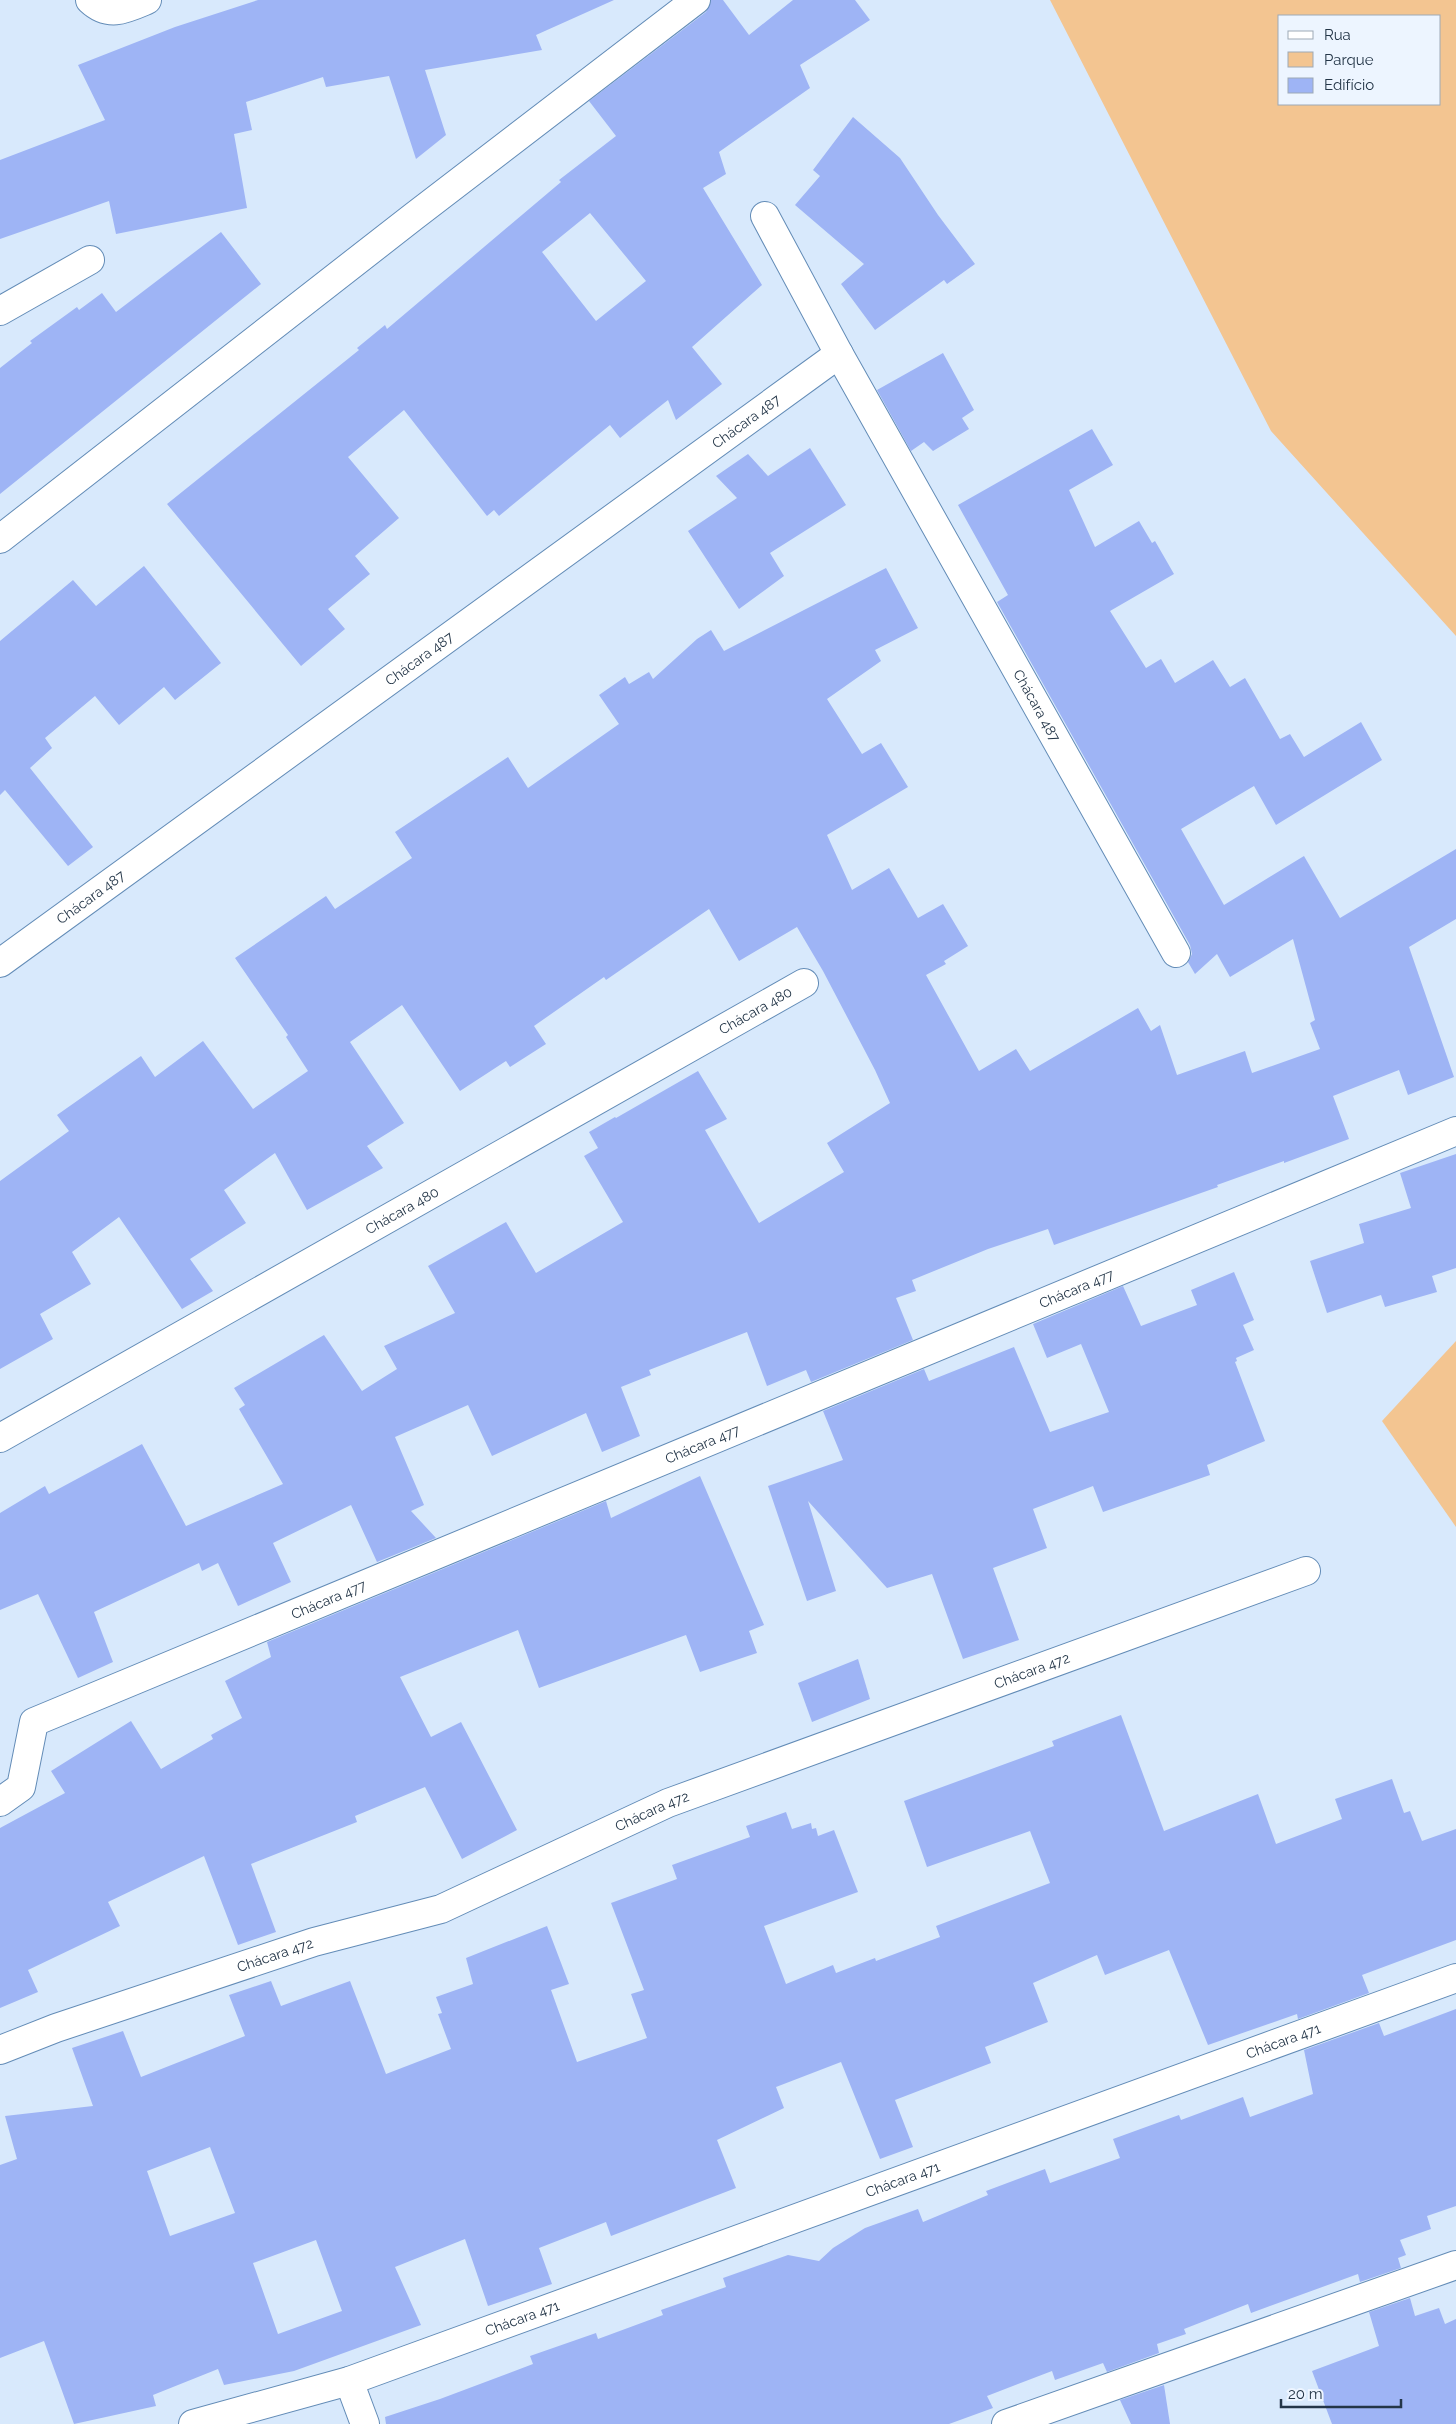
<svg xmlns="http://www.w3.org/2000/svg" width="1456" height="2424" font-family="Raleway,sans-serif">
<rect width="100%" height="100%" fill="#d8e9fc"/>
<g fill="#f3c591" fill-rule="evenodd">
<path d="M1050 0H1456V636L1271 431ZM1440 16V104H1280V16Z"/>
<polygon points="1456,1341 1456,1527 1382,1421"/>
</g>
<g fill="#9eb4f5" fill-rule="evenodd">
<polygon points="258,0 614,0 536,35 542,50 425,70 446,135 416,159 389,76 326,87 323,77 246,102 252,130 234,134 247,208 116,234 109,201 0,239 0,160 105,120 78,65 175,27"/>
<path d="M711 0H723L749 35 793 0H855L870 20 800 65 810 88 719 152 726 174 703 188 762 285 692 347 722 384 676 420 668 400 620 438 610 425 499 516 494 510 487 516 404 410 348 457 399 518 355 556 370 574 328 609 345 629 301 666 167 504 359 350 357 348 385 325 387 329 561 182 559 180 616 136 589 101 706 12ZM590 213 646 281 596 321 542 252Z"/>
<polygon points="853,117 900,158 938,215 975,264 947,284 944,280 875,330 841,284 864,264 795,205 820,176 813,170"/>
<polygon points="221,232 261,284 0,494 0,368 32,343 30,341 77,307 79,310 102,293 116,312"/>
<polygon points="943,353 974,410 962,418 969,429 933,451 924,442 911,451 877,390"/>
<polygon points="1092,429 1113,465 1069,490 1095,547 1139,521 1152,543 1155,541 1174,574 1110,611 1146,668 1161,659 1175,683 1213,660 1230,687 1245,678 1280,739 1290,734 1304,757 1361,722 1382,760 1276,825 1254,786 1181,829 1224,905 1304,856 1340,918 1456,849 1456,919 1409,947 1454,1077 1408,1095 1399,1070 1333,1096 1349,1139 1284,1163 1284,1161 1217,1185 1218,1187 1054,1245 1048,1229 988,1249 912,1280 916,1291 896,1298 913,1340 811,1382 806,1370 767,1386 747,1332 649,1370 651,1375 621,1387 640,1436 602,1452 586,1413 492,1456 468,1405 395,1437 424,1505 411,1511 436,1538 377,1562 351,1505 273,1543 291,1582 238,1606 218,1563 202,1571 199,1563 94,1612 113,1662 78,1678 38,1594 0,1610 0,1513 45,1486 49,1494 142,1444 186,1526 283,1484 239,1409 245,1405 234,1388 324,1335 362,1391 397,1369 384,1346 455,1313 428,1266 506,1222 536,1273 623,1222 584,1156 598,1148 589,1132 615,1117 616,1118 698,1071 727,1119 705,1130 759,1223 844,1172 827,1143 890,1103 875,1070 823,971 797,927 739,961 709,909 606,980 604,977 534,1026 546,1044 510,1067 506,1061 460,1091 402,1005 350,1042 404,1123 367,1146 383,1168 307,1210 275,1153 224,1190 246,1223 190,1259 213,1291 182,1309 119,1217 72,1252 91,1284 40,1314 53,1339 0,1369 0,1181 69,1131 57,1115 141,1056 155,1077 203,1041 253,1109 308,1071 286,1037 288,1035 235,958 326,896 335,909 412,858 395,832 508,757 528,788 619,724 599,695 625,677 629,684 649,672 653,679 697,639 711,630 724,651 886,568 918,628 875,650 881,661 827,699 862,754 881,743 908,787 827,835 852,890 889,868 918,918 943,904 968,946 944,961 946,964 926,975 979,1071 1016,1049 1030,1071 1138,1008 1151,1031 1160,1025 1177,1075 1245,1051 1252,1073 1320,1049 1310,1023 1315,1020 1293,939 1230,977 1217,954 1195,974 1188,962 1192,954 1190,945 997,602 1008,595 958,505"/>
<polygon points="810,448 846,505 770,553 784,576 739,609 688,531 737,498 716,476 748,454 768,476"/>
<polygon points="144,566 221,663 175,700 164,687 119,725 95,696 45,738 52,748 30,768 93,847 68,866 5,790 0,795 0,641 73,580 96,606"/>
<polygon points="1456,1154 1456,1268 1432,1276 1437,1292 1385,1307 1381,1295 1327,1313 1310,1261 1364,1243 1359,1224 1411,1208 1400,1173"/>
<polygon points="1234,1272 1254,1320 1243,1325 1254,1350 1236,1358 1237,1361 1235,1362 1265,1441 1207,1465 1210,1475 1103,1512 1093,1486 1033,1509 1047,1548 993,1568 1019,1640 963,1659 932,1574 887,1588 808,1501 836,1591 807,1601 768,1486 843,1460 823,1411 924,1369 929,1381 1014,1347 1050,1432 1109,1412 1081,1344 1047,1358 1033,1324 1123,1286 1141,1326 1197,1305 1191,1290"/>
<polygon points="700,1476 764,1625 749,1631 757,1653 700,1672 686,1635 539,1688 518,1630 400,1677 431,1737 461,1722 517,1830 462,1859 425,1787 355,1816 357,1822 251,1864 276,1932 238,1945 204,1856 108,1902 120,1926 28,1970 38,1992 0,2008 0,1828 65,1793 51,1771 131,1721 161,1769 213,1739 211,1735 242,1718 225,1681 271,1657 267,1642 606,1501 611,1518"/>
<polygon points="858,1659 870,1699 812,1722 798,1683"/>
<path d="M1121 1715 1164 1831 1258 1794 1276 1844 1342 1819 1335 1799 1392 1779 1404 1813 1410 1811 1422 1841 1456 1829V1940L1362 1975 1369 1993 1298 2019 1297 2014 1208 2045 1169 1950 1105 1975 1097 1955 1033 1983 1048 2022 985 2047 991 2063 895 2100 913 2147 880 2159 841 2062 776 2087 784 2108 717 2140 736 2188 611 2236 606 2222 539 2248 552 2284 488 2306 465 2239 395 2267 421 2325 294 2371 224 2385 218 2369 153 2395 156 2406 74 2424 44 2341 0 2358V2165L17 2159 5 2116 93 2106 72 2048 123 2031 141 2077 245 2036 229 1995 271 1981 281 2006 350 1981 386 2074 451 2049 438 2014 442 2013 436 1997 473 1984 466 1958 547 1926 569 1984 551 1990 577 2062 647 2038 631 1994 644 1990 611 1903 677 1879 672 1865 750 1837 746 1826 786 1812 792 1829 811 1823 812 1829 816 1828 818 1836 834 1830 858 1892 764 1926 786 1984 833 1965 836 1973 875 1958 876 1961 940 1937 936 1926 1050 1883 1030 1831 927 1867 904 1801 1054 1746 1052 1741ZM210 2147 235 2213 170 2236 147 2171ZM316 2240 342 2311 278 2334 253 2263Z"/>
<polygon points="1456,2009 1456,2206 1427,2216 1431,2229 1400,2240 1406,2255 1398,2258 1401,2268 1360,2282 1358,2274 1251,2313 1248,2304 1184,2329 1186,2334 1157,2344 1159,2353 1107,2372 1103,2363 1055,2380 1052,2371 987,2396 993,2408 949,2424 386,2424 385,2417 440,2399 533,2364 530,2356 596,2333 598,2339 663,2315 661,2310 726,2287 723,2278 788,2255 819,2261 833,2248 865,2228 918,2209 923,2222 988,2195 986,2191 1045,2169 1050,2183 1120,2158 1113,2139 1179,2115 1181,2120 1243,2097 1250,2117 1313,2094 1304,2050 1379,2023 1384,2036"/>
<polygon points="1410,2298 1415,2316 1439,2308 1445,2324 1456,2319 1456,2424 1332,2424 1312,2371 1379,2346 1369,2312"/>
<polygon points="1164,2385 1170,2424 1131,2424 1120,2400"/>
</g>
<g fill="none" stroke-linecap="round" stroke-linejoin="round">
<g stroke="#638cb7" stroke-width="30">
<g id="street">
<path d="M90 0C109 18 126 9 147 0"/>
<polyline points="765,216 839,354"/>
<polyline points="0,311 90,260"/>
<polyline points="0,539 413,217 696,0"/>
<path id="s1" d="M0 963 839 354 1176 953"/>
<path id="s2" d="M0 1438 804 983"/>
<path id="s3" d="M0 1802 21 1787 34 1722 1456 1131"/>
<path id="s4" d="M0 2050 56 2028 314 1942 441 1909 668 1803 1306 1571"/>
<polyline points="349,2381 365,2424"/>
<path id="s5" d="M193 2424 349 2381 1456 1978"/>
<polyline points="1006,2424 1456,2265"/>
</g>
</g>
<use href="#street" stroke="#fff" stroke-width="28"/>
</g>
<g text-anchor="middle" stroke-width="5" stroke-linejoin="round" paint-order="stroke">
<g font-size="14" fill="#243648" stroke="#edf5ff">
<text dy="5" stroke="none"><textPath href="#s1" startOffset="922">Chácara 487</textPath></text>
<text dy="5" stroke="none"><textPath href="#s1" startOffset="518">Chácara 487</textPath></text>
<text dy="5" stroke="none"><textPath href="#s1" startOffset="1440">Chácara 487</textPath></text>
<text dy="5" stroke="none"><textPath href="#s1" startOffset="112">Chácara 487</textPath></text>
<text dy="5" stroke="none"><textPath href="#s2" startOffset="868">Chácara 480</textPath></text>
<text dy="5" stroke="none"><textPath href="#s2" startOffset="462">Chácara 480</textPath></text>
<text dy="5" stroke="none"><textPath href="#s3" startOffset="1221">Chácara 477</textPath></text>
<text dy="5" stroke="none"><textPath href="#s3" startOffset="816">Chácara 477</textPath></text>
<text dy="5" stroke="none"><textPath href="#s3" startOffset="411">Chácara 477</textPath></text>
<text dy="5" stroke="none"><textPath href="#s4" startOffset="1101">Chácara 472</textPath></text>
<text dy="5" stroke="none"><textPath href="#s4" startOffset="696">Chácara 472</textPath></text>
<text dy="5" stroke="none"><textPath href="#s4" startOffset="291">Chácara 472</textPath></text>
<text dy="5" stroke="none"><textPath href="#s5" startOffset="1156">Chácara 471</textPath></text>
<text dy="5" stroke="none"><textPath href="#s5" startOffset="751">Chácara 471</textPath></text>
<text dy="5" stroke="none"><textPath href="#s5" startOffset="346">Chácara 471</textPath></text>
</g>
</g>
<rect x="1278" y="15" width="162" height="90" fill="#edf5ff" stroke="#9da9b6"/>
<rect x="1288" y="31" width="25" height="8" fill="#ffffff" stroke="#9da9b6"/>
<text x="1324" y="40" font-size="15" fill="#243648">Rua</text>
<rect x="1288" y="52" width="25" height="15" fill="#f3c591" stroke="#9da9b6"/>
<text x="1324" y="65" font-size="15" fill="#243648">Parque</text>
<rect x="1288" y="78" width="25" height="15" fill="#9eb4f5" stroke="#9da9b6"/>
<text x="1324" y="90" font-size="15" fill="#243648">Edifício</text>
<path d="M1281 2399v8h120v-8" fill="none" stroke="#243648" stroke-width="2.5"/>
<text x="1288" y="2399" font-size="15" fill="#243648" stroke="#edf5ff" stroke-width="4" paint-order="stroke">20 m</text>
</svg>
